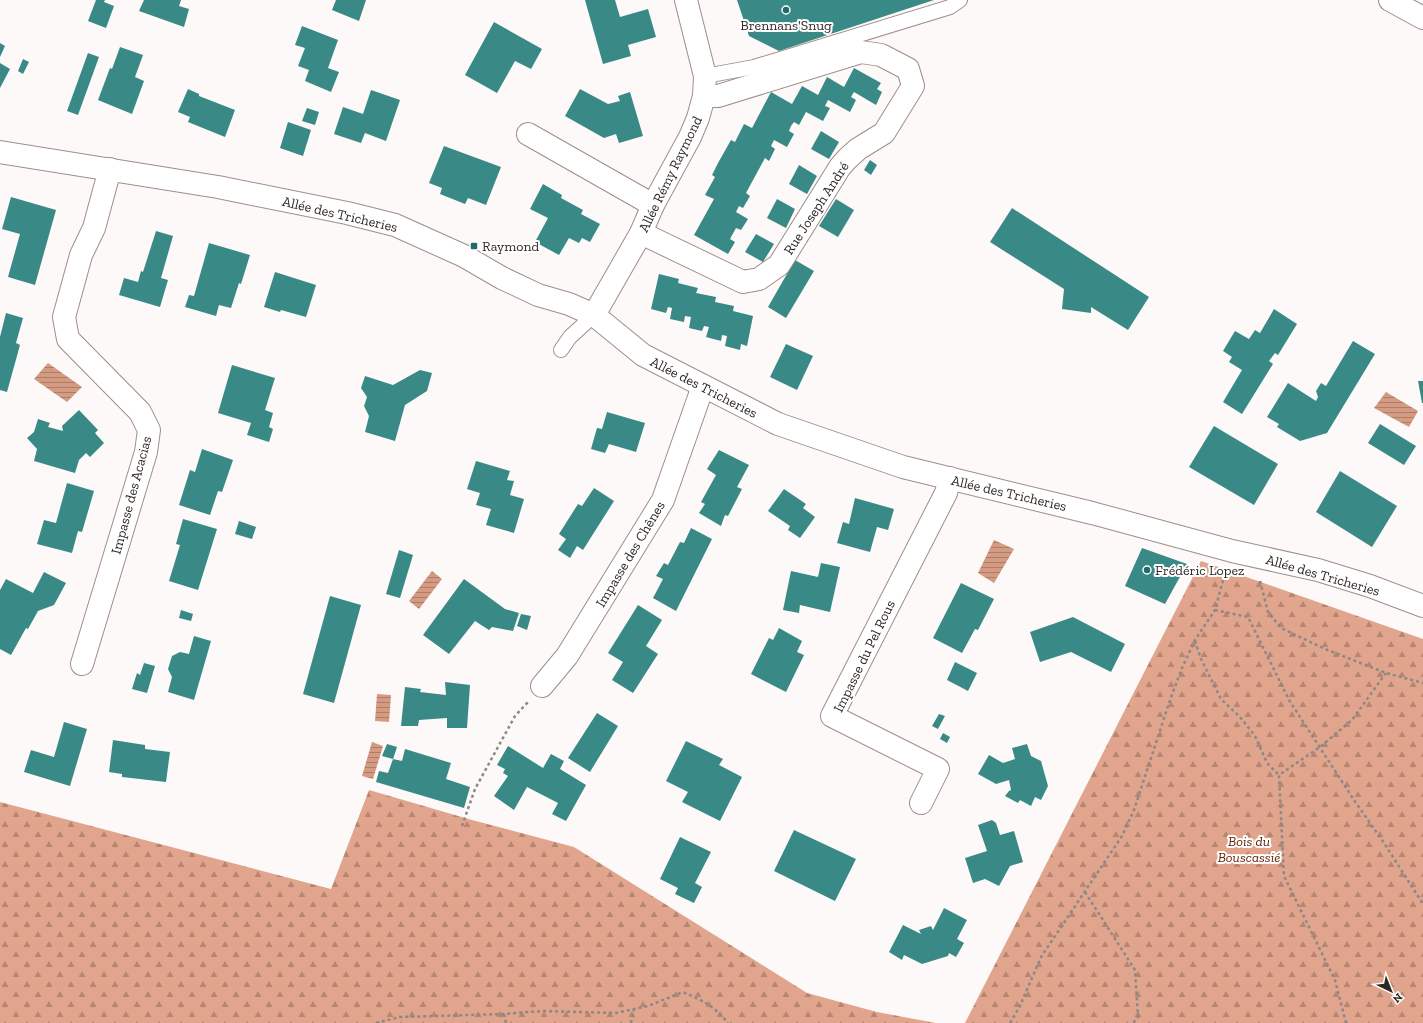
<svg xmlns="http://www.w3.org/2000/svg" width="1423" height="1023" font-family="'Zilla Slab',serif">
<defs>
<pattern id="forest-firs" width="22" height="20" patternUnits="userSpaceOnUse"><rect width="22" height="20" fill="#e1a58d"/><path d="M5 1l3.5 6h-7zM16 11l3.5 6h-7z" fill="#b78673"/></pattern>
<pattern id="water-rules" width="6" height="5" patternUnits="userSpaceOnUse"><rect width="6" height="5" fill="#d49a82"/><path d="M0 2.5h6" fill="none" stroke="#ac7e6a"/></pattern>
</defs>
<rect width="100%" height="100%" fill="#fdf9f8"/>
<g fill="url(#forest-firs)">
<polygon points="1201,561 1423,639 1423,1023 965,1023"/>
<polygon points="369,790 472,820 574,847 807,993 877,1012 936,1023 0,1023 0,802 331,889"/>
</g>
<g fill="url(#water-rules)">
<polygon points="48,363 82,387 67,402 34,379"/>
<polygon points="1386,392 1418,411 1409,427 1374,408"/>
<polygon points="994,540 1014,549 994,583 978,573"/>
<polygon points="432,571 442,579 419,609 409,601"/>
<polygon points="377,694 391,695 389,722 375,721"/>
<polygon points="372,742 383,746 373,779 362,776"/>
</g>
<g fill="#398a86">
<polygon points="96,0 105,0 104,2 114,6 106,28 88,21"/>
<polygon points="144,0 181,0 179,6 189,9 184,27 139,11"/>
<polygon points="336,0 366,0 359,21 332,10"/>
<polygon points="585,0 615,0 620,17 648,9 656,37 628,45 631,56 603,64"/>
<polygon points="737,0 934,0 779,51 749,36"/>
<polygon points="494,22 542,49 531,69 515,61 497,93 465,75"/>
<polygon points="302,26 338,40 328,68 339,72 331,92 305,81 309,70 298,66 305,48 295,45"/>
<polygon points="0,43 5,46 0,57"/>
<polygon points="120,47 143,55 135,77 144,81 132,114 98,100 110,68 112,69"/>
<polygon points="88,53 99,57 78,115 67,111"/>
<polygon points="23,59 29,62 23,74 18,71"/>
<polygon points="0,63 10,69 0,88"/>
<polygon points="854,68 881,83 877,89 882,92 876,105 854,92 851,97 856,100 850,112 828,100 825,106 830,108 823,121 806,112 799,125 794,122 791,126 789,131 794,134 787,147 774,140 771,146 775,149 769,161 765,158 746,193 750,196 743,208 739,206 736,212 748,219 741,230 736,228 730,239 735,242 728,254 694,235 714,199 705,195 715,177 712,175 718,163 731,140 735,142 744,124 752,128 771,92 792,104 802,86 818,95 827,77 844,87"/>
<polygon points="188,89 199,94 199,96 235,110 225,137 188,122 190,117 178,112"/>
<polygon points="580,89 608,104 620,101 618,96 630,92 643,136 619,143 616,134 604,138 565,116"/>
<polygon points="371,90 400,100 386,141 365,133 361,143 334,134 343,107 363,114"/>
<polygon points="307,108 319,112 315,125 302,121"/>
<polygon points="288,122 311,130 303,156 280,148"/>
<polygon points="821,131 839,142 829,159 811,149"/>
<polygon points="444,146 501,167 486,205 468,198 465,204 440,194 442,188 429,183"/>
<polygon points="870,160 877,165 871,175 864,170"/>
<polygon points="799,165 817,176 807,194 789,184"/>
<polygon points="543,184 562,195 561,198 583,210 581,214 600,224 590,242 582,238 579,243 569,238 559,255 535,242 548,218 530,209"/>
<polygon points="11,197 56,210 35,285 8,277 20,234 2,229"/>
<polygon points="777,199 795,209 786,228 767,218"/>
<polygon points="836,199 854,210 838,237 819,226"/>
<polygon points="1012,208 1149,297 1128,330 1091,307 1091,313 1062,309 1064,289 990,242"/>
<polygon points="156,231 173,236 161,278 168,280 160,307 119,295 124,278 138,282 141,271 143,272"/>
<polygon points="756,234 774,244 763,262 745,252"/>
<polygon points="209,243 250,255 241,284 239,283 231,308 219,305 216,316 185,307 189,295 194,296"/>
<polygon points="795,260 814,271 786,318 768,307"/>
<polygon points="275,272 316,285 306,317 281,310 280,312 264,307"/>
<polygon points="659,274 679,279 678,283 698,288 696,293 716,297 715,302 734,306 733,311 753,316 747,346 741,344 740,350 725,346 727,336 722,335 721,341 706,337 709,327 704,326 702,331 689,328 691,317 685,316 684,322 670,319 672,308 668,307 666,313 651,309"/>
<polygon points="1274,309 1297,324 1278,355 1275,353 1269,361 1273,364 1242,414 1223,402 1242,370 1229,362 1232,357 1223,351 1235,331 1249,339 1255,330 1260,333"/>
<polygon points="6,313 23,318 16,343 20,345 7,392 0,390 0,337"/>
<polygon points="1353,341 1375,354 1327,433 1300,441 1277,427 1279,424 1267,417 1288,383 1316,401 1318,397 1316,391 1321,383 1326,386"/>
<polygon points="786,344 813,356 797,390 770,377"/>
<polygon points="232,365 275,378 265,410 273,413 269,427 273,429 269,442 247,435 251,423 218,413"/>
<polygon points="420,370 432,373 427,391 405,405 395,441 365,432 369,416 364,406 367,397 361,388 365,376 393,385"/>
<polygon points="1418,381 1423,381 1423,403 1422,403"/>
<polygon points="79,410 98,430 95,433 104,443 90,457 86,453 79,460 75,473 34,461 37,449 27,438 34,432 38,419 50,423 48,427 63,431 62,426"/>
<polygon points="607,412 645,423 636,452 609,444 605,453 591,449 597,428 602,429"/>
<polygon points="1380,424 1416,446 1404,465 1368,443"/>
<polygon points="1214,426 1278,464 1254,505 1189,467"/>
<polygon points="202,449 233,460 222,492 218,491 210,515 179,505 190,470 195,472"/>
<polygon points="719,450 749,465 737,487 742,489 728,516 725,515 721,526 699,513 705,504 701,502 716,475 707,469"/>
<polygon points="476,461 510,471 507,480 514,481 510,495 524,499 514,533 486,525 491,509 476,505 480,493 467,489"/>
<polygon points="1340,471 1397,506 1372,547 1316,512"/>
<polygon points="67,483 94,491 82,532 78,531 72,553 37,544 44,520 56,523"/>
<polygon points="594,488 614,501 583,550 577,546 570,558 558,550 566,539 559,534 578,504 582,506"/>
<polygon points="784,489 806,504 803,508 815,517 800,538 788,530 790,526 768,511"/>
<polygon points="855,498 894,509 888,530 877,527 870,552 837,543 843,522 849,524"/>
<polygon points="183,519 217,529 198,590 169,581 180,545 176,544"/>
<polygon points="239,521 256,527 252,539 235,534"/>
<polygon points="691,528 712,539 676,611 653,598 663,579 656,576 664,563 668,565 680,542 684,543"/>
<polygon points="1142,548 1187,564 1165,604 1125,586"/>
<polygon points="399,550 413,555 400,598 386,594"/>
<polygon points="821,563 840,567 830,612 800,605 799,613 783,610 791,571 818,577"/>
<polygon points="44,572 66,583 54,605 38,611 28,629 26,628 11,655 0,649 0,590 6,579 33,593"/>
<polygon points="464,579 505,609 519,613 513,631 492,627 489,630 475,621 449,654 423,635"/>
<polygon points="961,583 994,599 978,630 975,629 962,653 933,638"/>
<polygon points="330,596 361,605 334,703 303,694"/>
<polygon points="638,605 662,620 646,646 658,654 633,693 612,680 623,662 608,653"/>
<polygon points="181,610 193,614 191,621 179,618"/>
<polygon points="521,614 531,616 527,630 517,626"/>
<polygon points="1073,617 1125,644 1111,672 1071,652 1040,662 1030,632"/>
<polygon points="779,628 802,641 797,652 804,655 786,692 751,674 769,638 773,640"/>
<polygon points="194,636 211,641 194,700 168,692 172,677 168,669 172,656 180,652 189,654"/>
<polygon points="955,662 977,673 968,691 947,680"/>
<polygon points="144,663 155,666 147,693 132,689 137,673 140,675"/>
<polygon points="445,682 470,685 467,728 447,728 447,718 419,720 418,726 401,726 405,687 421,689 420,692 446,695"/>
<polygon points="597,713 618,726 590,772 568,758"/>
<polygon points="939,714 945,716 938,729 932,726"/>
<polygon points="64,722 87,729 70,786 24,772 31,750 54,757"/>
<polygon points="943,733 950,737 947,743 940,739"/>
<polygon points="113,740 145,745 145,749 170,752 166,782 122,777 122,774 109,772"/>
<polygon points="686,741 723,759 719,765 742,777 720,821 682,802 688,792 666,781"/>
<polygon points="387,744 397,747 393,759 402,761 405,749 451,763 446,779 470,787 464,808 376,782 379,771 388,773 393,759 382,756"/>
<polygon points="1027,744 1031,756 1041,761 1048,786 1041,800 1035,797 1031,806 1020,800 1018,803 1005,796 1009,791 1011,790 1009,780 996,784 978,774 989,755 1003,763 1015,759 1012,748"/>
<polygon points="508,746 543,768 551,754 564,761 560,769 586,785 566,821 552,814 558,803 527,787 514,810 494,796 508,776 503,773 505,769 497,765"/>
<polygon points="992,820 996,823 1000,835 1014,831 1023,862 1010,866 999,886 985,879 973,883 965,858 987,851 978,825"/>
<polygon points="794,830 856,859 835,901 774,871"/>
<polygon points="680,837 711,852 695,883 702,887 694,903 675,894 678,888 660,879"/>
<polygon points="944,908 967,920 957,939 964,943 956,957 949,953 948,956 922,964 904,955 902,960 889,952 903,925 921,934 919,930 931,926 933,930"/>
</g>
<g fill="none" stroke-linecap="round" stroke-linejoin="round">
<g stroke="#9f8e88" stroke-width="16">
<g id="lane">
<polyline points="705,76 754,67 950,7 960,0"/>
<polyline points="561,350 570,337 594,315"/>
</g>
</g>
<g stroke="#9f8e88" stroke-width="24">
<g id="street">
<polyline points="528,134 653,205"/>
<polyline points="0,152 218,187 347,213 395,225 464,256 502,278 538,295 569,304 594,315 643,355 778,424 903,467 1092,513 1232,551 1318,570 1370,586 1423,606"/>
<polyline points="641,233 743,282 759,279 779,265 840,167 847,159 858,149 884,133 913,86 908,69 881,55 861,52 718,96 704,96"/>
<polyline points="594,315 641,233 653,205 690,137 698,118 704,96 705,76 686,0"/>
<polyline points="82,664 146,452 149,430 140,412 68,339 64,317 81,255 94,228 110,169"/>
<polyline points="542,686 567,656 663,500 703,386"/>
<polyline points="921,803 938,769 832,716 946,493 950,478"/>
</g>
</g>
<g stroke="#9f8e88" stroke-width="24">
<polyline id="secondary" points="1390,0 1423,18"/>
</g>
<g stroke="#8d8886" stroke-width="2.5" stroke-dasharray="3 3" stroke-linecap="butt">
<polyline points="1260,581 1268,612 1281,628 1325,649 1386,673 1423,683"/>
<polyline points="1215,610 1248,617 1289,700 1354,800 1384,843 1423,904"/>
<polyline points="1195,641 1201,659 1221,699 1240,717 1255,736 1267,763 1279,775"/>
<polyline points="462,826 475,789 515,716 528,702"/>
<polyline points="1085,892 1135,970 1138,1017 1133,1023"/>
<polyline points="504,1014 506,1023"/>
<path d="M376 1023 400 1017 504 1014 542 1011 616 1013 648 1006 683 992C703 1001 713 1005 728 1023"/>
<polyline points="631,1023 634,1009"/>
<polyline points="1010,1023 1020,1006 1041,957 1122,836 1134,810 1170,700 1182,668 1195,640 1215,610 1225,573"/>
<polyline points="1346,1023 1335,980 1284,876 1279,775 1320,747 1352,720 1386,673"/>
</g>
<use href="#lane" stroke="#fff" stroke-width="14"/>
<use href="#street" stroke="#fff" stroke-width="22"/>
<use href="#secondary" stroke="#fff" stroke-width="22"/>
</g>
<g fill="#216c69" stroke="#fff" stroke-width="1.5">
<circle cx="786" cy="10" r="4"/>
<rect x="470" y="242" width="8" height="8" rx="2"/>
<circle cx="1147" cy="570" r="4"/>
</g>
<g text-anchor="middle" stroke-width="4" stroke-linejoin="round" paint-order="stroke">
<g font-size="14" fill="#2e2825" stroke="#fff" text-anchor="start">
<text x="786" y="30" text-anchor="middle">Brennans'Snug</text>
<text x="482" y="251">Raymond</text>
<text x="1155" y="575">Frédéric Lopez</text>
</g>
<g font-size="14" fill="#2e2825" stroke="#fff">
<text transform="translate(670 174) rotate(-64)" y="5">Allée Rémy Raymond</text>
<text transform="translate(816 208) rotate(-57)" y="5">Rue Joseph André</text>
<text transform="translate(340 214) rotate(13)" y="5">Allée des Tricheries</text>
<text transform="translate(704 387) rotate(27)" y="5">Allée des Tricheries</text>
<text transform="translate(1009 493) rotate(13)" y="5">Allée des Tricheries</text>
<text transform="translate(131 495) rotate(-75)" y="5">Impasse des Acacias</text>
<text transform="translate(630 554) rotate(-59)" y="5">Impasse des Chênes</text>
<text transform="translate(1323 575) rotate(16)" y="5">Allée des Tricheries</text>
<text transform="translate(864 656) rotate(-64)" y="5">Impasse du Pel Rous</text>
</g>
<g font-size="14" font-style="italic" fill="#682300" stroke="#fff">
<text x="1249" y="846">Bois du<tspan x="1249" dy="16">Bouscassié</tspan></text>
</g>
</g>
<g transform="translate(1391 991) rotate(137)" stroke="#ffffff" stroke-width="3" paint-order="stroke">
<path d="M0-3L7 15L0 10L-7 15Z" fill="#2e2825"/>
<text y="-6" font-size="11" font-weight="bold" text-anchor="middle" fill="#2e2825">N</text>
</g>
</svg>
